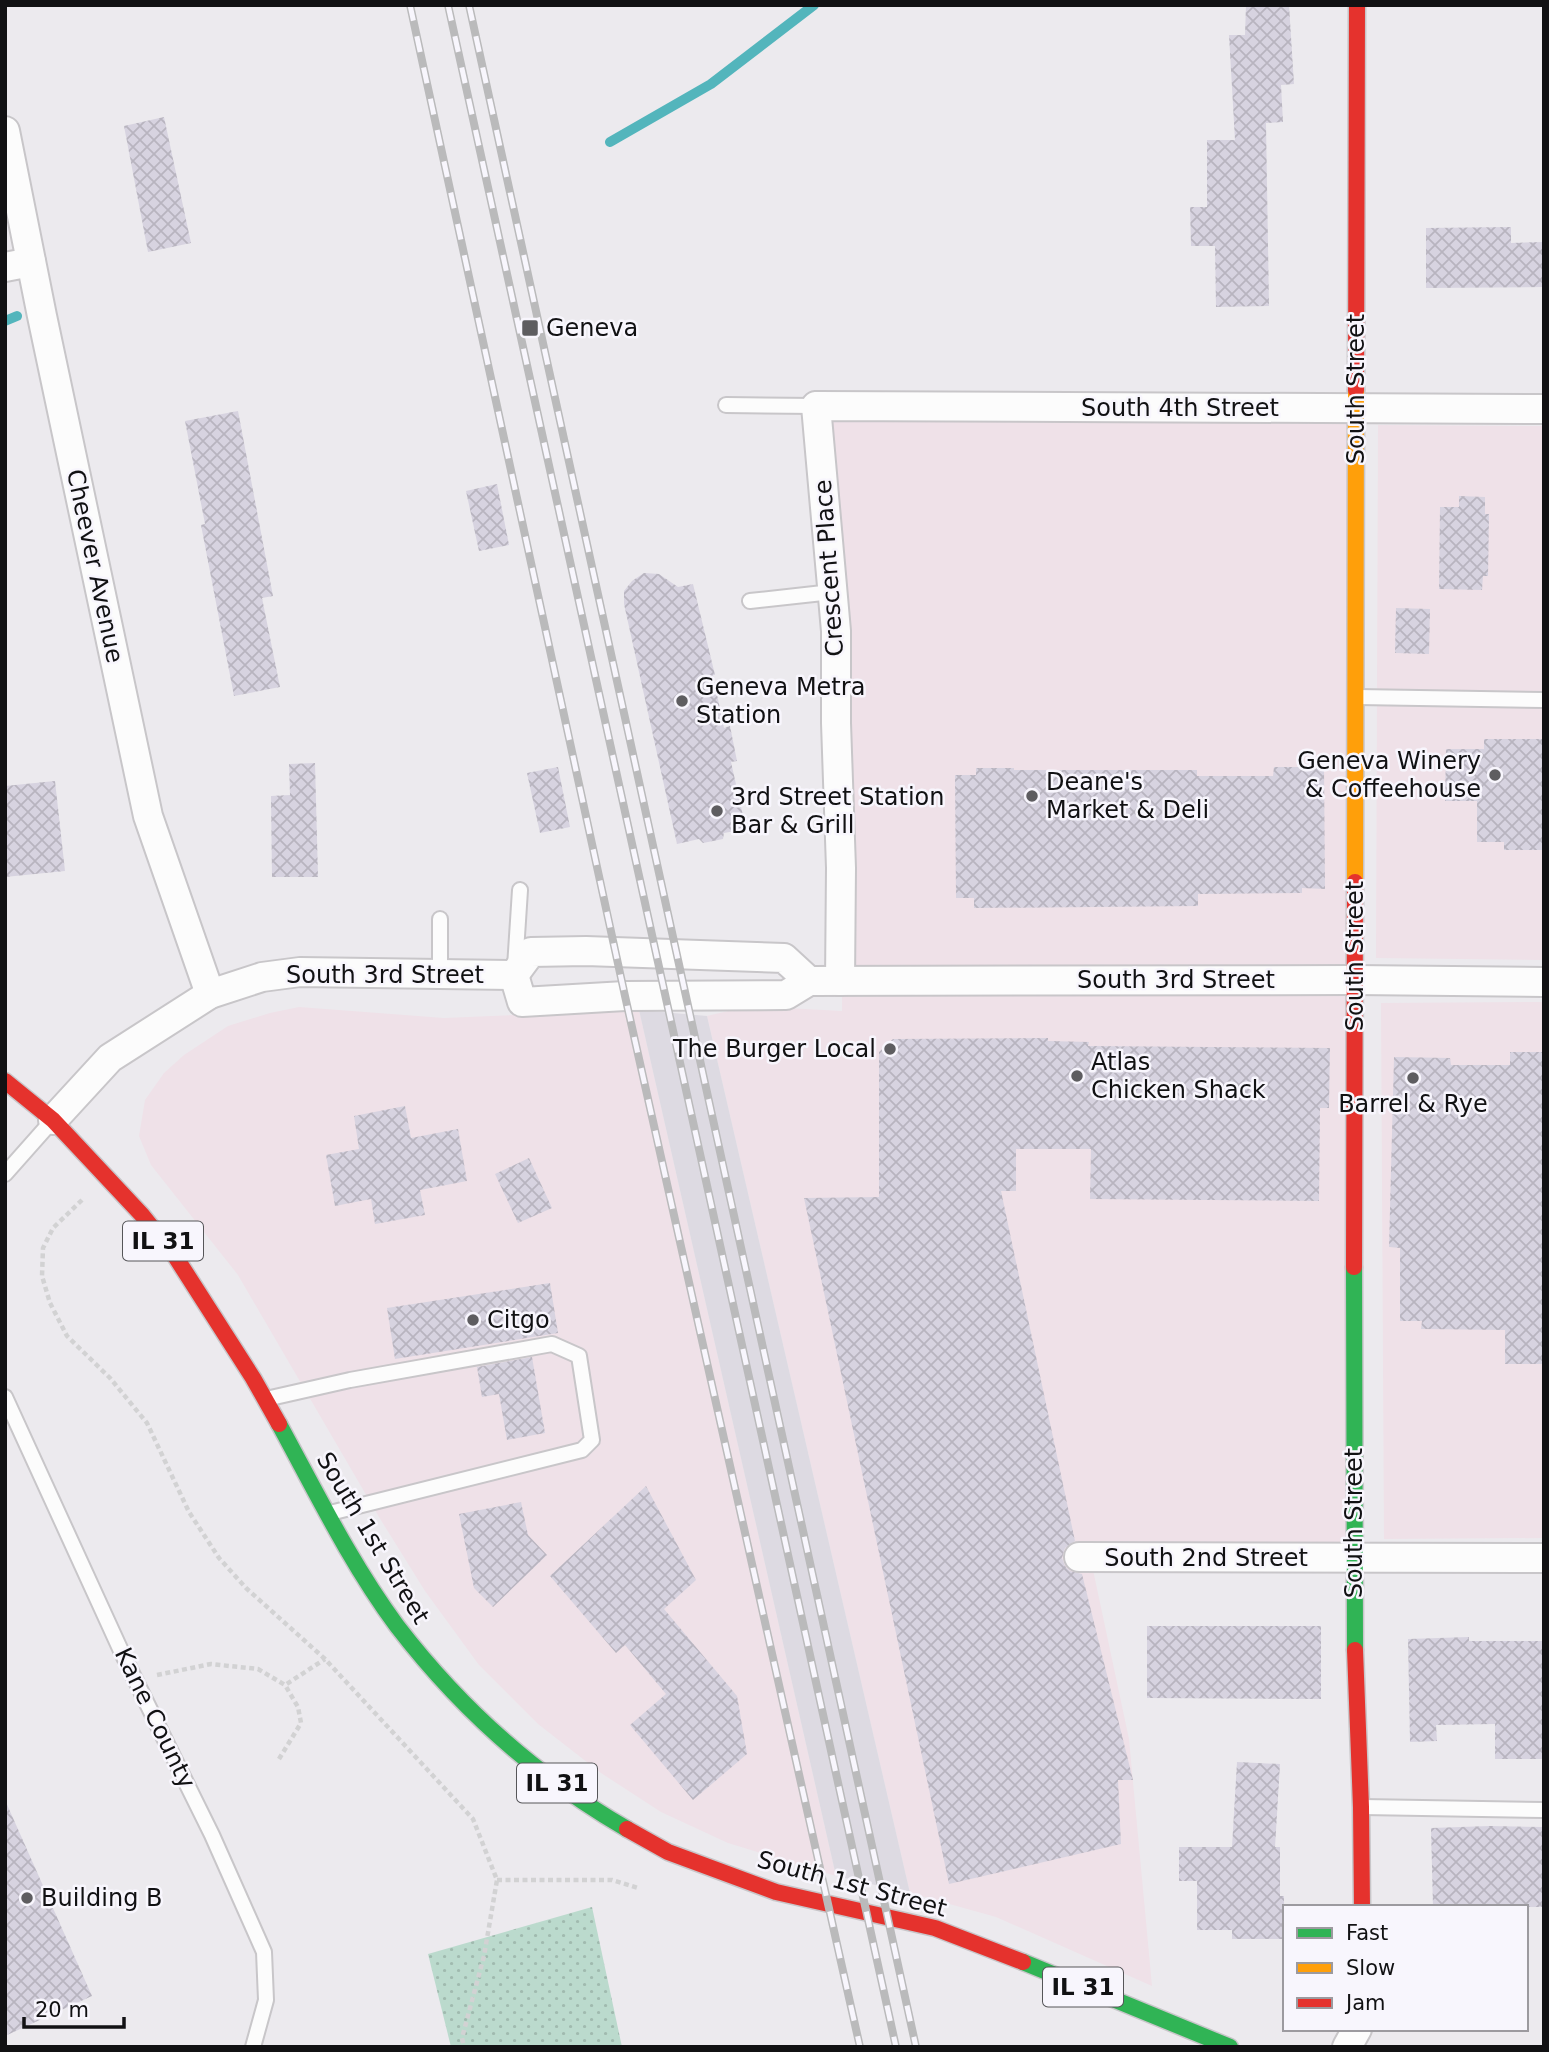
<svg xmlns="http://www.w3.org/2000/svg" width="1549" height="2052" font-family="'DejaVu Sans',sans-serif">
<defs>
<pattern id="park-dots" width="8" height="8" patternUnits="userSpaceOnUse" patternTransform="scale(1.75)"><rect width="8" height="8" fill="#bbdacd"/><path d="M2 2h.1M6 6h.1" fill="none" stroke="#a0baaf" stroke-width="1.8" stroke-linecap="round"/></pattern>
<pattern id="building-cross-hatch" width="8" height="8" patternUnits="userSpaceOnUse" patternTransform="scale(1.75)"><rect width="8" height="8" fill="#d7d3e0"/><path d="M0 0l8 8M0 8l8-8" fill="none" stroke="#b8b4bf"/></pattern>
</defs>
<rect width="100%" height="100%" fill="#eceaee"/>
<g fill="#efe1e8">
<polygon points="827,414 1347,418 1348,1552 1089,1551 1129,1739 1152,1986 996,1917 910,1893 707,1016 749,1006 842,1011 844,600"/>
<polygon points="1378,425 1544,426 1544,960 1376,958"/>
<polygon points="1544,1002 1544,1538 1384,1539 1381,1003"/>
<polygon points="299,1007 444,1018 639,1010 836,1876 728,1843 661,1812 601,1773 538,1724 479,1665 425,1591 379,1517 238,1275 151,1165 139,1136 145,1100 164,1073 184,1055 228,1026 270,1013"/>
</g>
<polygon fill="#dddae2" points="639,1010 707,1016 910,1893 836,1876"/>
<polygon fill="url(#park-dots)" points="592,1907 622,2047 451,2047 428,1954"/>
<g fill="none" stroke-linecap="round" stroke-linejoin="round">
<g stroke="#53b5bc" stroke-width="10">
<polyline points="610,142 711,84 814,5"/>
<polyline points="5,321 17,316"/>
</g>
</g>
<g fill="url(#building-cross-hatch)">
<polygon points="1246,5 1289,5 1294,84 1281,85 1283,122 1266,123 1269,306 1216,307 1215,246 1191,246 1190,207 1207,207 1207,140 1235,140 1229,35 1245,35"/>
<polygon points="164,117 191,243 148,252 124,126"/>
<polygon points="1511,227 1511,243 1544,242 1544,287 1426,288 1426,228"/>
<polygon points="238,411 273,596 262,598 280,687 234,696 201,525 205,524 185,421"/>
<polygon points="497,484 509,545 479,551 466,491"/>
<polygon points="1459,496 1485,497 1485,514 1489,514 1488,576 1483,576 1482,590 1439,589 1440,507 1459,507"/>
<polygon points="644,573 659,574 678,587 693,584 715,675 713,675 724,728 730,726 737,761 731,762 746,829 724,833 723,839 703,843 699,839 677,844 624,604 624,591 632,581"/>
<polygon points="1396,608 1430,609 1429,654 1395,653"/>
<polygon points="1484,739 1544,739 1544,850 1504,850 1504,842 1477,842 1477,801 1445,801 1446,749 1484,749"/>
<polygon points="315,763 318,877 272,877 271,796 290,795 289,764"/>
<polygon points="558,767 570,827 540,833 527,773"/>
<polygon points="1274,767 1324,767 1325,889 1302,888 1302,893 1198,894 1198,906 974,908 974,898 956,898 955,775 976,775 976,768 1014,768 1014,770 1197,770 1197,776 1273,776"/>
<polygon points="55,781 65,871 5,877 5,786"/>
<polygon points="1048,1038 1048,1041 1089,1042 1088,1046 1330,1048 1329,1108 1320,1108 1319,1201 1090,1199 1091,1149 1016,1149 1016,1191 1001,1191 1075,1541 1065,1548 1062,1558 1065,1566 1070,1571 1082,1574 1133,1780 1118,1780 1121,1844 949,1884 804,1198 879,1197 879,1052 893,1039"/>
<polygon points="1510,1052 1544,1052 1544,1364 1505,1364 1505,1330 1421,1329 1422,1321 1400,1321 1400,1248 1389,1247 1394,1057 1450,1058 1451,1065 1510,1065"/>
<polygon points="405,1106 411,1138 458,1129 467,1181 420,1190 425,1215 375,1224 371,1199 335,1206 326,1155 359,1149 354,1116"/>
<polygon points="529,1158 552,1208 518,1223 495,1174"/>
<polygon points="550,1283 558,1333 395,1359 387,1308"/>
<polygon points="532,1357 545,1433 507,1440 499,1394 482,1397 477,1367"/>
<polygon points="646,1486 696,1580 664,1609 737,1696 747,1754 693,1800 630,1725 666,1694 625,1645 616,1653 550,1576"/>
<polygon points="521,1502 528,1535 547,1555 493,1607 474,1588 459,1514"/>
<polygon points="1147,1626 1321,1626 1321,1699 1147,1698"/>
<polygon points="1469,1637 1469,1641 1544,1641 1544,1759 1495,1759 1495,1724 1436,1725 1437,1741 1410,1742 1408,1639"/>
<polygon points="1237,1762 1280,1764 1275,1847 1280,1847 1280,1896 1284,1896 1284,1939 1232,1939 1232,1930 1197,1930 1197,1881 1179,1881 1179,1847 1232,1847"/>
<polygon points="5,1800 92,1996 5,2036"/>
<polygon points="1490,1826 1544,1827 1544,1907 1433,1907 1431,1828"/>
</g>
<g fill="none" stroke-linecap="round" stroke-linejoin="round">
<g stroke="#c8c6c9" stroke-width="18">
<g id="lane">
<polyline points="726,405 816,406"/>
<polyline points="750,601 832,592"/>
<polyline points="1358,697 1544,700"/>
<polyline points="440,919 440,974"/>
<polyline points="515,967 520,890"/>
<polyline points="5,1174 52,1121"/>
<polyline points="5,1397 122,1653 212,1835 264,1952 266,2000 253,2047"/>
<polyline points="266,1399 350,1380 552,1344 579,1356 592,1440 582,1450 330,1513"/>
<polyline points="1363,1807 1544,1810"/>
</g>
</g>
<g stroke="#c8c6c9" stroke-width="32">
<g id="street">
<polyline points="5,131 42,316 148,816 210,994"/>
<polyline points="5,267 31,262"/>
<polyline points="514,975 522,1002 625,996 786,995 809,981 1355,980 1544,982"/>
<polyline points="514,975 531,952 586,951 784,958 809,981"/>
<polyline points="840,981 841,868 836,723 836,631 816,406 1544,409"/>
<polyline points="53,1120 110,1058 210,994 262,977 300,972 514,975"/>
<polyline points="1079,1557 1544,1558"/>
<polyline points="1347,2047 1357,2029"/>
</g>
</g>
<g stroke="#c8c6c9" stroke-width="19">
<g id="fast">
<polyline points="1354,1267 1355,1650"/>
<path d="M279 1424C316 1492 351 1564 397 1626 460 1708 537 1777 627 1829"/>
<polyline points="1023,1962 1230,2047"/>
</g>
</g>
<g stroke="#c8c6c9" stroke-width="19">
<polyline id="slow" points="1355,882 1356,390"/>
</g>
<g stroke="#c8c6c9" stroke-width="19">
<g id="jam">
<polyline points="1356,390 1357,5"/>
<polyline points="5,1081 53,1120 142,1215 175,1256 253,1378 279,1424"/>
<polyline points="1354,1267 1355,882"/>
<polyline points="1355,1650 1361,1807 1362,1907"/>
<polyline points="627,1829 668,1852 776,1892 935,1928 1023,1962"/>
</g>
</g>
<g stroke="#d2d2d3" stroke-width="4.5" stroke-dasharray="5 3.5" stroke-linecap="butt">
<polyline points="82,1200 53,1228 43,1248 42,1276 50,1303 67,1336 110,1378 147,1423 189,1512 219,1558 246,1588 325,1659 473,1819 497,1880 484,1956 462,2038 464,2047"/>
<polyline points="157,1675 211,1664 258,1669 285,1685 325,1659"/>
<polyline points="279,1759 301,1723 298,1707 285,1685"/>
<polyline points="497,1880 612,1880 638,1888"/>
</g>
<use href="#lane" stroke="#fcfcfc" stroke-width="14"/>
<use href="#street" stroke="#fcfcfc" stroke-width="28"/>
<use href="#fast" stroke="#30b455" stroke-width="16"/>
<use href="#slow" stroke="#ff9f0a" stroke-width="16"/>
<use href="#jam" stroke="#e5322d" stroke-width="16"/>
<g stroke="#bababb" stroke-width="8">
<g id="rail">
<polyline points="410,5 625,996 860,2047"/>
<polyline points="448,5 896,2047"/>
<polyline points="469,5 916,2047"/>
</g>
</g>
<use href="#rail" stroke="#f8f6fd" stroke-width="5" stroke-dasharray="16" stroke-linecap="butt"/>
</g>
<g fill="#5e5d60" stroke="#f8f6fd" stroke-width="2.5">
<rect x="521" y="319" width="18" height="18" rx="3.5"/>
<circle cx="682" cy="701" r="7"/>
<circle cx="1495" cy="775" r="7"/>
<circle cx="1032" cy="796" r="7"/>
<circle cx="717" cy="811" r="7"/>
<circle cx="890" cy="1049" r="7"/>
<circle cx="1077" cy="1076" r="7"/>
<circle cx="1413" cy="1078" r="7"/>
<circle cx="473" cy="1320" r="7"/>
<circle cx="27" cy="1898" r="7"/>
</g>
<g text-anchor="middle" stroke-width="5" stroke-linejoin="round" paint-order="stroke">
<g fill="#f8f6fd" stroke="#565659" stroke-width="2">
<rect x="123" y="1221.5" width="80" height="39" rx="5"/>
<rect x="517" y="1763.5" width="80" height="39" rx="5"/>
<rect x="1043" y="1967.5" width="80" height="39" rx="5"/>
</g>
<g font-size="23" font-weight="bold" fill="#111113">
<text x="163" y="1249">IL 31</text>
<text x="557" y="1791">IL 31</text>
<text x="1083" y="1995">IL 31</text>
</g>
<g font-size="24" fill="#111113" stroke="#f8f6fd" text-anchor="start">
<text x="546" y="336">Geneva</text>
<text x="696" y="695">Geneva Metra<tspan x="696" dy="28">Station</tspan></text>
<text x="1481" y="769" text-anchor="end">Geneva Winery<tspan x="1481" dy="28">&amp; Coffeehouse</tspan></text>
<text x="1046" y="790">Deane's<tspan x="1046" dy="28">Market &amp; Deli</tspan></text>
<text x="731" y="805">3rd Street Station<tspan x="731" dy="28">Bar &amp; Grill</tspan></text>
<text x="876" y="1057" text-anchor="end">The Burger Local</text>
<text x="1091" y="1070">Atlas<tspan x="1091" dy="28">Chicken Shack</tspan></text>
<text x="1413" y="1112" text-anchor="middle">Barrel &amp; Rye</text>
<text x="487" y="1328">Citgo</text>
<text x="41" y="1906">Building B</text>
</g>
<g font-size="24" fill="#111113" stroke="#f8f6fd">
<text transform="translate(1356 389) rotate(-90)" y="8">South Street</text>
<text x="1180" y="416">South 4th Street</text>
<text transform="translate(95 566) rotate(78)" y="8">Cheever Avenue</text>
<text transform="translate(829 568) rotate(-94)" y="8">Crescent Place</text>
<text transform="translate(1355 956) rotate(-90)" y="8">South Street</text>
<text x="385" y="983">South 3rd Street</text>
<text x="1176" y="988">South 3rd Street</text>
<text transform="translate(1354 1523) rotate(-90)" y="8">South Street</text>
<text transform="translate(373 1538) rotate(59)" y="8">South 1st Street</text>
<text x="1206" y="1566">South 2nd Street</text>
<text transform="translate(155 1718) rotate(64)" y="8">Kane County</text>
<text transform="translate(852 1884) rotate(15)" y="8">South 1st Street</text>
</g>
</g>
<rect width="1549" height="2052" fill="none" stroke="#111113" stroke-width="14"/>
<rect x="1283" y="1905" width="245" height="126" fill="#f8f6fd" stroke="#9c9a9f" stroke-width="2"/>
<rect x="1297" y="1928" width="35" height="10" fill="#30b455" stroke="#9c9a9f" stroke-width="2"/>
<text x="1346" y="1940" font-size="21" fill="#111113">Fast</text>
<rect x="1297" y="1963" width="35" height="10" fill="#ff9f0a" stroke="#9c9a9f" stroke-width="2"/>
<text x="1346" y="1975" font-size="21" fill="#111113">Slow</text>
<rect x="1297" y="1998" width="35" height="10" fill="#e5322d" stroke="#9c9a9f" stroke-width="2"/>
<text x="1346" y="2010" font-size="21" fill="#111113">Jam</text>
<path d="M24 2017v10h100v-10" fill="none" stroke="#111113" stroke-width="3.5"/>
<text x="35" y="2017" font-size="21" fill="#111113" stroke="#f8f6fd" stroke-width="5" paint-order="stroke">20 m</text>
</svg>
